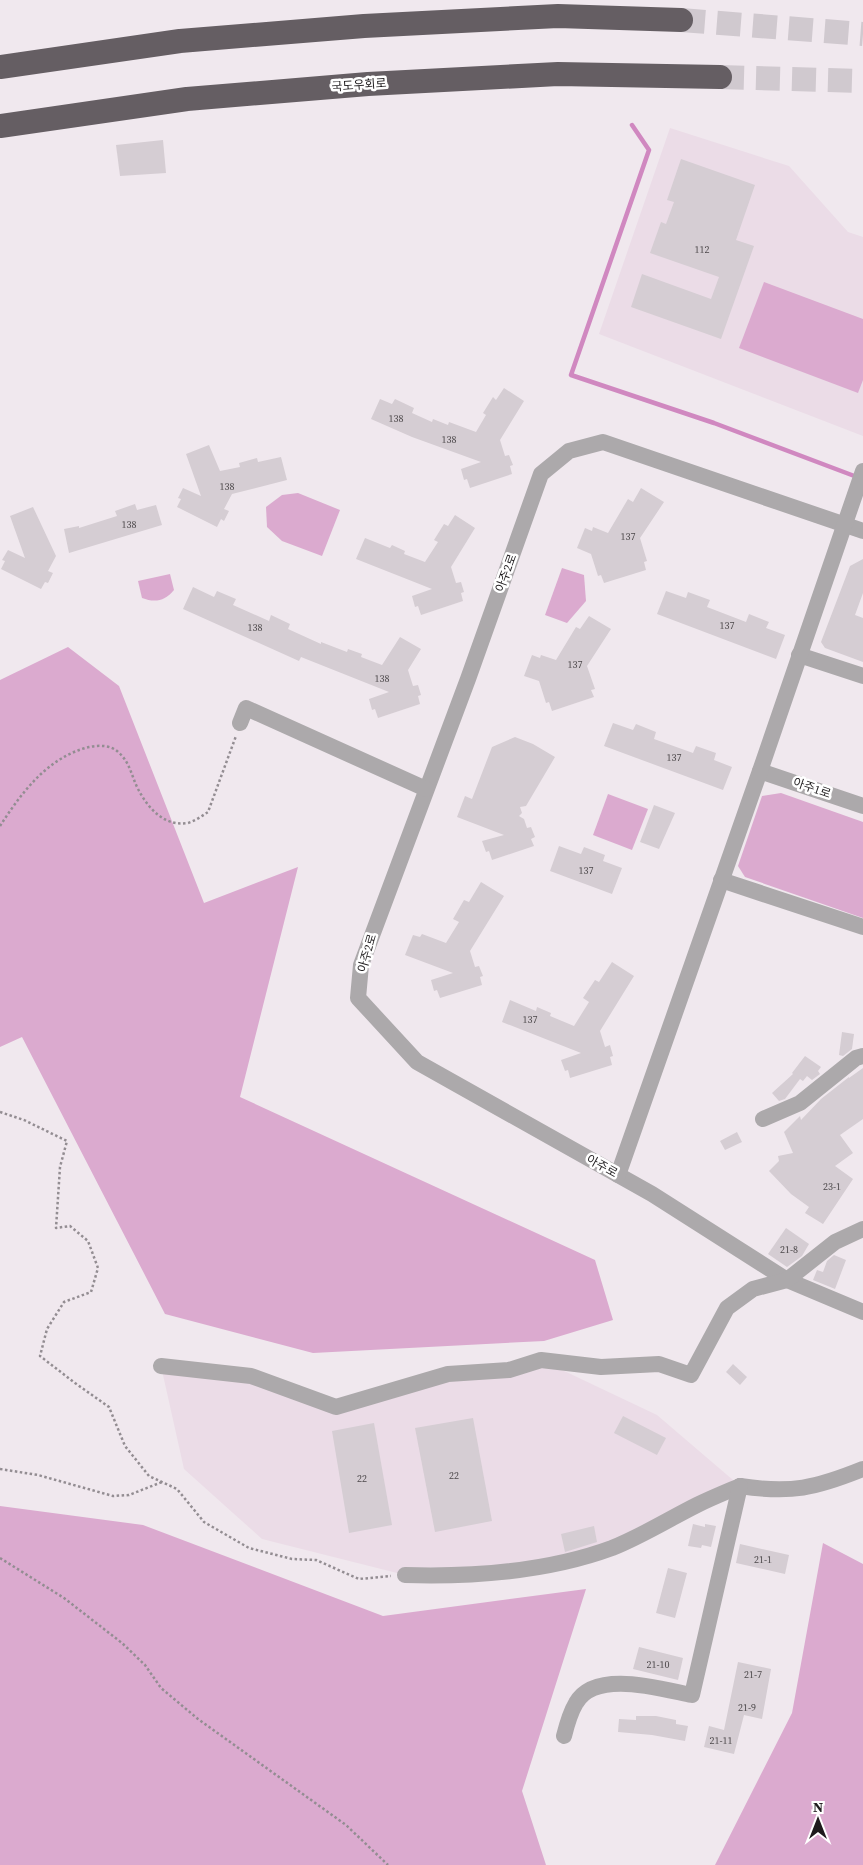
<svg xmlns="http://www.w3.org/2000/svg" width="863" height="1865" font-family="'Source Serif 4','Noto Sans KR',serif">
<rect width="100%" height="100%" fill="#f0e8ee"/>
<g fill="#ebdce7">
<polygon points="670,128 789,166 848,232 863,237 863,436 599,334"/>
<polygon points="541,1360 657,1415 740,1486 562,1564 405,1575 262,1539 184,1469 161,1366 251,1376 336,1407"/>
</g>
<g fill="#dbaacf">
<polygon points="764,282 863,319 863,380 858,393 739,348"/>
<polygon points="298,493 340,510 322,556 282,541 267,527 266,507 282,495"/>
<polygon points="562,568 584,575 586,601 567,623 545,615"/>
<path d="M170 574 174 590C165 601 155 603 142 598L138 581Z"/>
<polygon points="68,647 119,686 204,903 298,867 240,1097 595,1260 613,1320 544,1341 313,1353 165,1314 22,1037 0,1047 0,680"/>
<polygon points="781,793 863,822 863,918 745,877 738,866 762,796"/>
<polygon points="608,794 648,809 632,850 593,835"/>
<polygon points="0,1506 143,1525 383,1616 586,1589 522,1791 546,1865 0,1865"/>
<polygon points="823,1543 863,1564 863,1865 715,1865 792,1713"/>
</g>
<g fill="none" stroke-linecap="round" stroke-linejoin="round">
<polyline stroke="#d088c0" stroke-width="4.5" points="632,125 649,150 571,375 714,423 857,477"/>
</g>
<g fill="#d5cdd3">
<polygon points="163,140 166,173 120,176 116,145"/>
<polygon points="681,159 755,185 736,240 754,246 721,339 631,307 642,274 711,299 719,277 650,253 661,222 666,224 674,202 667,200"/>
<polygon points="504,388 524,401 500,440 505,456 509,455 513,465 510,466 512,474 470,488 467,479 464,480 461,469 481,462 412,437 371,419 380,399 392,404 395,399 414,408 412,413 432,422 433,419 448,425 449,422 476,432 486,415 483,413 493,397 496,400"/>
<polygon points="209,445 220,471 240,467 239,463 257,458 258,462 281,457 287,480 232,494 224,509 229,511 224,521 221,519 217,527 177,507 181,499 178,498 183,488 201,496 186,454"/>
<polygon points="641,488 664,502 640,538 647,561 644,562 646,570 604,583 601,575 598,576 591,554 577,548 585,528 592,531 593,527 608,533 628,499 633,502"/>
<polygon points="135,504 137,510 156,505 162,525 69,553 64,529 79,526 79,528 117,516 115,511"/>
<polygon points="33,507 56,556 48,571 53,573 48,583 45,582 41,589 1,569 5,561 2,560 8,550 25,558 10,516"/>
<polygon points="455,515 475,528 451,567 456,583 461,582 464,592 461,593 463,601 421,615 418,606 415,607 412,596 432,589 356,559 365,538 390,548 392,545 405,551 404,554 425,562 438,542 434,540 444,524 448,526"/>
<polygon points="863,559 863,593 855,615 863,618 863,662 825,648 821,642 850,566"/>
<polygon points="193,587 214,597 217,591 236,599 233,605 269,621 271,615 290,624 288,629 321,644 321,642 347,652 348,649 362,654 361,657 382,665 400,637 421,649 408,670 413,686 418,685 421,695 418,696 420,704 378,718 375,709 372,710 369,699 389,692 301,657 299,661 183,609"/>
<polygon points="666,591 686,598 688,592 710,600 707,607 746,622 749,614 769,622 766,628 785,635 776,659 657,614"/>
<polygon points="589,616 611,629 587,666 595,689 591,690 594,697 552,711 549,702 546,703 539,681 524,676 532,655 540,658 541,655 556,660 576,627 580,629"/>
<polygon points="613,723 633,730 636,724 656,732 654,739 693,753 696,746 716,753 714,760 732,767 723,790 604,746"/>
<polygon points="515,737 533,744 555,757 526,806 520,807 522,813 519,816 524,819 527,828 531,827 535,837 531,839 534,846 492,860 489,851 486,852 482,841 504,835 457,817 465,796 472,799 492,747"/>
<polygon points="654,805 675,813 659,849 640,842"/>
<polygon points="559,846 581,854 584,847 605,855 603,861 622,868 612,894 550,871"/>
<polygon points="481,882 504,896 470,951 475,967 479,966 483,976 480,977 482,985 440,998 437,990 434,991 431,980 453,973 405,955 413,935 420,937 422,934 446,943 459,922 453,919 464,900 469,902"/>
<polygon points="612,962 634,976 600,1031 605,1047 610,1045 613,1056 610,1057 612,1065 570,1078 568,1070 565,1071 561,1060 581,1053 502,1022 510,1000 536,1011 537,1007 551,1013 550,1016 574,1026 589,1002 583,998 595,980 599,982"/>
<polygon points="842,1032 854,1034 852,1049 843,1056 839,1055"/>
<polygon points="805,1056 821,1067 818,1071 820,1074 812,1080 807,1076 803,1081 800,1079 785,1099 779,1101 772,1093 793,1074 792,1073"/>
<polygon points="863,1068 863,1119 840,1135 853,1153 835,1166 853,1179 823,1224 805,1213 809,1207 791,1194 769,1171 779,1161 778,1156 793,1153 784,1132 800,1116 801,1120 821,1099 849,1077 849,1078"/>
<polygon points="737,1132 742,1142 725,1150 720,1141"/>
<polygon points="786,1228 809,1244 802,1256 787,1267 768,1254"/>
<polygon points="834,1255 846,1260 835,1289 813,1280 817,1270 823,1272 827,1261"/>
<polygon points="733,1364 747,1377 740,1385 726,1372"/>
<polygon points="623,1416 666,1438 657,1455 614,1433"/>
<polygon points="473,1418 492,1521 435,1532 415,1428"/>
<polygon points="374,1423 392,1525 349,1533 332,1431"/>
<polygon points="693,1524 705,1527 705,1524 716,1526 711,1547 702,1545 701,1548 688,1546"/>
<polygon points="594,1526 597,1542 565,1552 561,1534"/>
<polygon points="740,1544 789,1555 785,1574 736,1563"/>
<polygon points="668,1568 687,1573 675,1618 656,1613"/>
<polygon points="639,1647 683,1658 678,1680 633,1669"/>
<polygon points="738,1662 771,1669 762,1719 744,1715 734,1754 704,1747 709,1726 724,1730"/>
<polygon points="636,1716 656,1716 676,1720 676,1724 688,1726 685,1741 652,1735 618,1732 619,1719 636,1720"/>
</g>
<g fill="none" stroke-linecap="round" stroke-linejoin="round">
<g stroke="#d0c9cf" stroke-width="24" stroke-dasharray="24 12" stroke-linecap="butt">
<polyline points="681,20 863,34"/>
<polyline points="720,77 863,81"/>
</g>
<g stroke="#938d92" stroke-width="2.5" stroke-dasharray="2.5 2.5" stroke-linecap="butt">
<path d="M0 826C22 792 48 757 89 747 99 745 111 745 118 752 130 762 131 775 138 789 148 808 164 827 188 823 195 821 202 816 208 812L236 736"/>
<polyline points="0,1112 24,1120 67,1141 60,1167 56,1228 70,1226 88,1241 98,1268 91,1292 64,1302 47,1329 40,1356 75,1383 109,1407 125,1446 149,1476 177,1489 204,1522 249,1548 292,1559 316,1560 359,1579 391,1576"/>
<polyline points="0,1469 38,1475 113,1496 129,1495 162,1482"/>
<polyline points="0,1558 64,1598 122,1643 145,1665 161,1688 198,1719 346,1825 388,1865"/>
</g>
<g stroke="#aca9ab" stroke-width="16">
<polyline points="863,531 603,442 569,451 541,474 468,679 361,965 358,998 417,1062 652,1194 787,1280 863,1312"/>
<polyline points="799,655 863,676"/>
<polyline points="240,723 246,708 426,789"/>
<polyline points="760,771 863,806"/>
<polyline points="721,880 863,927"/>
<polyline points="763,1119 800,1103 856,1058 863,1056"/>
<polyline points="618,1175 760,771 863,471"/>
<polyline points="161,1366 251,1376 336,1407 448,1374 509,1370 541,1360 601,1367 659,1364 691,1375 727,1308 753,1289 787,1280 835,1242 863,1229"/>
<path d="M740 1486C791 1494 816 1488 863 1469"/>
<path d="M405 1575C474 1577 547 1572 612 1548 642 1536 669 1519 697 1505 711 1498 726 1492 740 1486"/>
<path d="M564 1736C567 1724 570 1713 576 1703 595 1669 661 1689 692 1695L740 1486"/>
</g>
<g stroke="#655e63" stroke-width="24">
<polyline points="0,67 180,41 364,26 558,16 681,20"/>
<polyline points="0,126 187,99 368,84 558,74 720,77"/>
</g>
</g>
<g text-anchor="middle" stroke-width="5" stroke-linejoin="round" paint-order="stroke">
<g font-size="10" fill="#4c484a">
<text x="702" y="253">112</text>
<text x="396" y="422">138</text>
<text x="449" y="443">138</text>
<text x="227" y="490">138</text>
<text x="129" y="528">138</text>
<text x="628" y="540">137</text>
<text x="727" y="629">137</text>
<text x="255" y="631">138</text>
<text x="575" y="668">137</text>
<text x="382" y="682">138</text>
<text x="674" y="761">137</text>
<text x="586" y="874">137</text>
<text x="530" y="1023">137</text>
<text x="832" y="1190">23-1</text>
<text x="789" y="1253">21-8</text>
<text x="454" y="1479">22</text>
<text x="362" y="1482">22</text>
<text x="763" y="1563">21-1</text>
<text x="658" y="1668">21-10</text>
<text x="753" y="1678">21-7</text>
<text x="747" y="1711">21-9</text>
<text x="721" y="1744">21-11</text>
</g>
<g font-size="12" fill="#1e1b1d" stroke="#fff">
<text transform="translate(359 85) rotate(-4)" y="4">국도우회로</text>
<text transform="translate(506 573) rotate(-70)" y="4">아주2로</text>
<text transform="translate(812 788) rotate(19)" y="4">아주1로</text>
<text transform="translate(367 953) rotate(-74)" y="4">아주2로</text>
<text transform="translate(602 1166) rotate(29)" y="4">아주로</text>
</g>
</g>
<g transform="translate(818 1820)" stroke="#ffffff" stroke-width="4" paint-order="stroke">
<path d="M0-4L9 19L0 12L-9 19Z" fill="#1e1b1d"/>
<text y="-8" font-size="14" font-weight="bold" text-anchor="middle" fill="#1e1b1d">N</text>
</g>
</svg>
